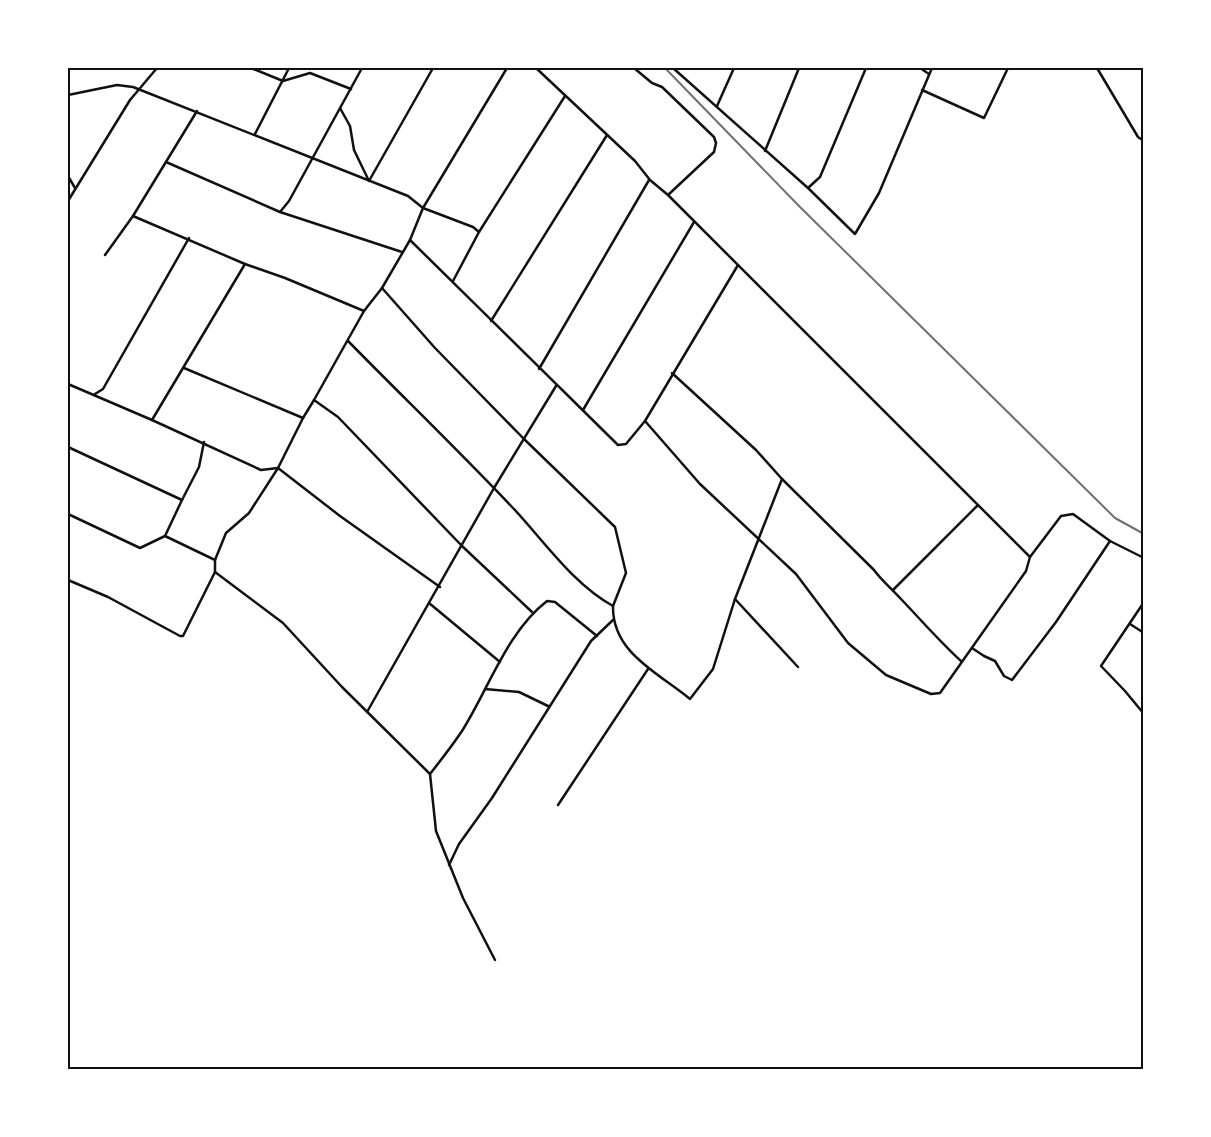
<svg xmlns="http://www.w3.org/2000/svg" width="1211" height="1137" font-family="Poppins,sans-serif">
<rect width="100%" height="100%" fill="#fff"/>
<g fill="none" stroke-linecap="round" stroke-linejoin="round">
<g stroke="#111" stroke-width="2.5">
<polyline points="251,68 283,81 310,73 351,89"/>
<polyline points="507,68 423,208 410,240 618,445 626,444 645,421 738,265"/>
<polyline points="536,68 635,161 650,180 668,195 1030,557"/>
<polyline points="634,68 652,83 662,87 714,137 716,143 714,152 668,195"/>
<polyline points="673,68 808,188 855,234 879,193 932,68"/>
<polyline points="920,68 929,74"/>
<polyline points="1097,68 1138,137 1144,141"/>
<polyline points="922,90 984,118 1008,68"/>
<polyline points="68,95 117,85 133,87 408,196 423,208 473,227 479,232 453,281"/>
<polyline points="717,106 734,68"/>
<polyline points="340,108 350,126 354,150 369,181 433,68"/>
<polyline points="255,134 289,68"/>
<polyline points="765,151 799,68"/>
<polyline points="166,162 280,212 289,201 362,68"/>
<polyline points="68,176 75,188"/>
<polyline points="808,188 820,177 866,68"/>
<polyline points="68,201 130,100 157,68"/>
<polyline points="280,212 402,252"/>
<polyline points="133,216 245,264 285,278 364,311"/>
<polyline points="479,232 565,96"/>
<polyline points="105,255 133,216 197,111"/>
<polyline points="382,288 435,348 524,439 615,527 626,573 613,606"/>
<polyline points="491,321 607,135"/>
<path d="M348 341C403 397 459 451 513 508 544 541 573 584 613 606 612 653 659 673 690 699L713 669 735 599 782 479"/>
<polyline points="184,368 303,418 314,400 338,417 462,546 532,612"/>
<polyline points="539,369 649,180"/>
<path d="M672 373 756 450 782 479 874 570C882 581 892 589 901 599 921 620 940 642 961 661"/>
<polyline points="68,384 152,420 245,264"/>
<polyline points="95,394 103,389 189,238"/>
<polyline points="314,400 364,311 382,288 410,240"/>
<polyline points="583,410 694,222"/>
<polyline points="152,420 261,470 278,468 340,516 440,587"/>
<polyline points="645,421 700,484 796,574 848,643 886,675 931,694 940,693 1026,571 1030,557 1061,516 1073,514 1110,541 1144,558"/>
<polyline points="68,447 182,500 165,536 215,560 215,572 183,636 180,636 108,597 68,580"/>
<polyline points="182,500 199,467 204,442"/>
<polyline points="68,514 140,548 165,536"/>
<polyline points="215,560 226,533 249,513 278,468 303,418"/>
<polyline points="215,572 283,623 342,687 430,774 436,831 463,898 495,960"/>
<polyline points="893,590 978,505"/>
<polyline points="735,599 798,667"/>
<polyline points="1144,602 1101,666 1125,691 1144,714"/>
<polyline points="429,603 500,662"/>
<polyline points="1130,624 1144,633"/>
<polyline points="972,648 984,656 995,661 1004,676 1012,680 1056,622 1110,541"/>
<polyline points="485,689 519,692 548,706"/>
<polyline points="367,712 494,488 556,386"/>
<path d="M430 774C441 760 452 746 462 731 489 688 507 632 547 601L555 602 597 636"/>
<polyline points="558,805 648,669"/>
<polyline points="449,865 459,844 492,798 591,641 613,620"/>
</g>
<polyline stroke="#707070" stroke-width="2" points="665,68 798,205 1115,518 1144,534"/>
</g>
<rect width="1211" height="1137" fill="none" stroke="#ffffff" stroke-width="138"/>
<rect x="69" y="69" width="1073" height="999" fill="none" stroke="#111" stroke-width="2"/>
</svg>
